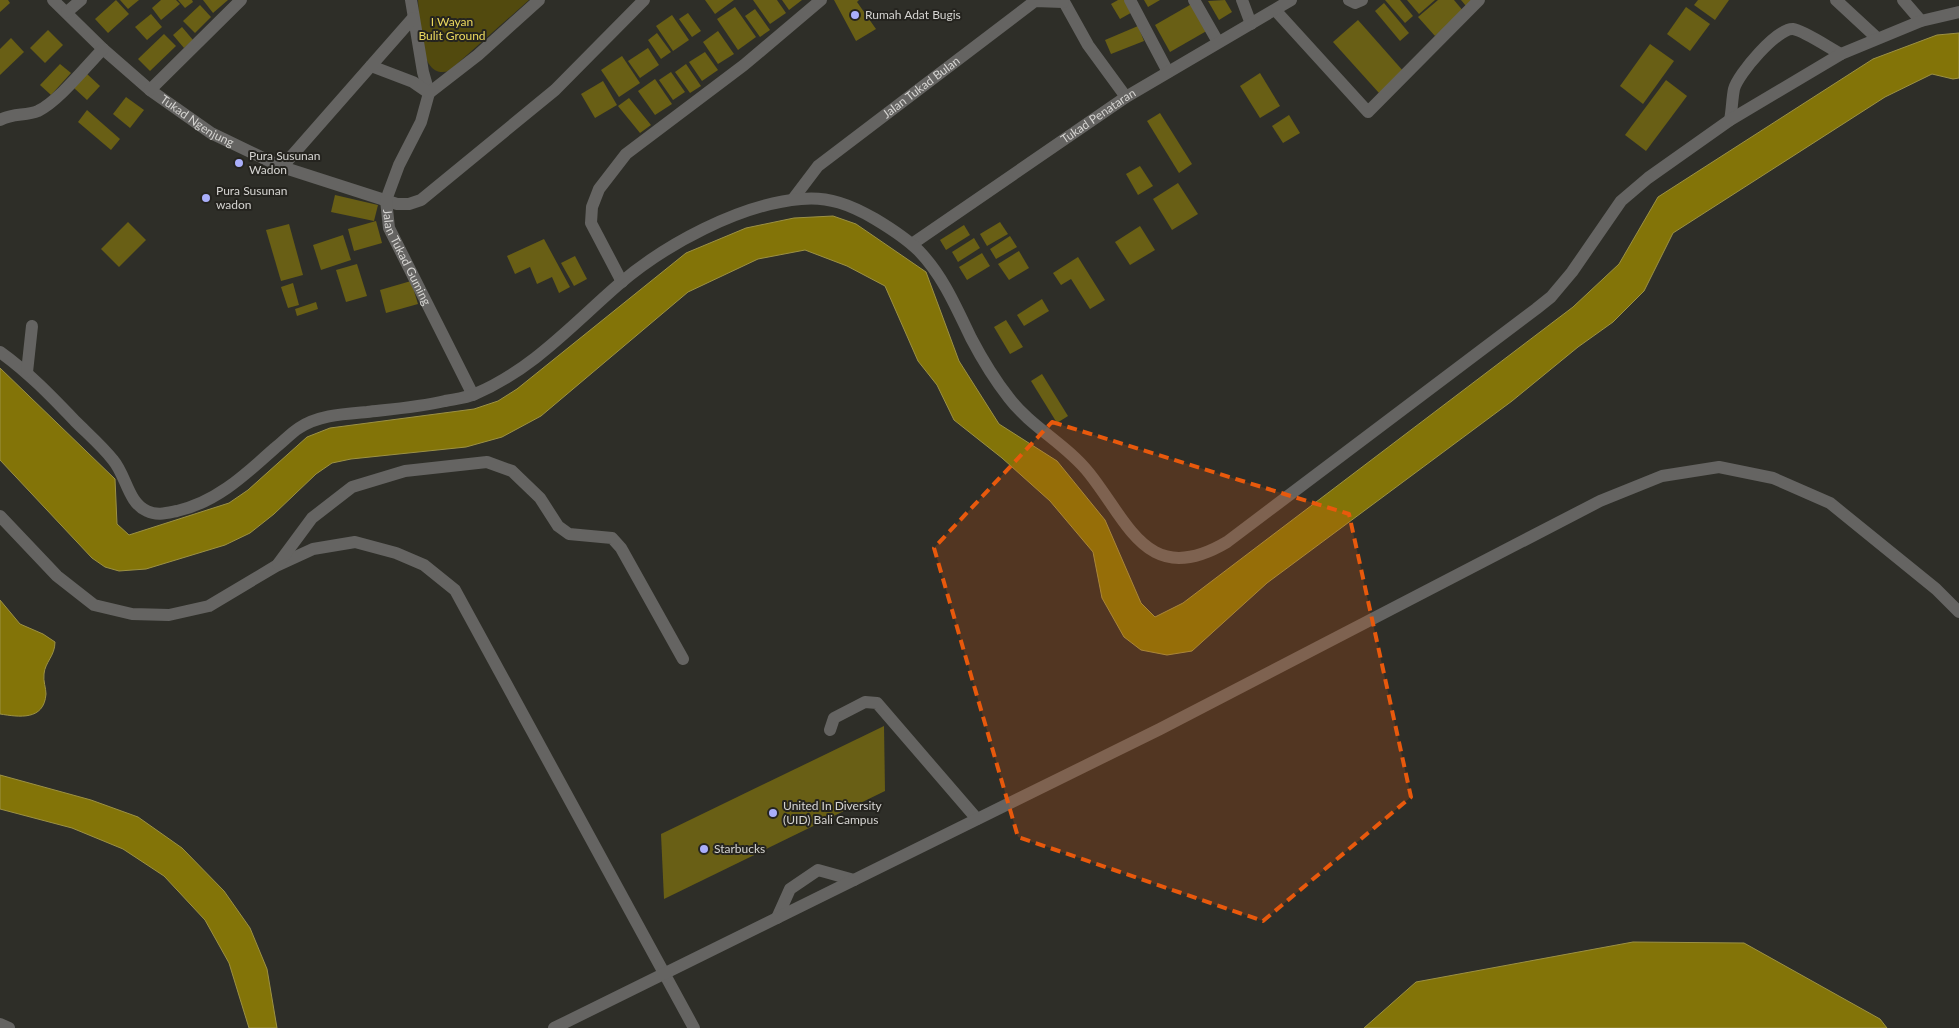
<svg xmlns="http://www.w3.org/2000/svg" width="1959" height="1028" font-family="Lato,sans-serif">
<rect width="100%" height="100%" fill="#2e2e28"/>
<path fill="#524a0e" d="M418 0H529L449 71C418 81 420 20 418 0Z"/>
<g fill="#837408" stroke="#9c9144">
<polygon points="1959,33 1959,78 1953,79 1932,74 1885,97 1673,233 1644,291 1613,322 1578,347 1512,401 1267,583 1192,651 1167,655 1141,650 1124,637 1102,598 1093,552 1050,501 1002,458 954,420 937,385 918,361 885,286 847,266 805,250 758,259 688,292 541,416 502,437 466,447 351,459 332,463 316,474 274,514 250,533 225,545 146,569 119,571 105,567 92,558 0,460 0,368 115,479 117,524 129,535 229,503 248,490 307,437 330,428 474,409 498,401 517,389 686,253 746,228 794,218 833,216 856,224 926,272 959,361 999,424 1057,461 1105,520 1141,603 1155,617 1183,603 1573,307 1619,264 1658,197 1873,59 1937,35"/>
<path d="M0 600 20 624 43 634 55 642C55 656 45 662 44 674 43 681 46 688 46 694 44 721 19 717 0 714Z"/>
<polygon points="0,775 91,800 138,817 182,848 224,891 250,928 267,969 277,1028 249,1028 229,963 205,920 164,876 123,849 72,828 0,809"/>
<polygon points="1633,942 1744,943 1880,1019 1887,1028 1364,1028 1416,982"/>
</g>
<g fill="#695f15">
<polygon points="0,0 8,0 10,3 0,12"/>
<polygon points="116,0 129,14 108,33 95,19"/>
<polygon points="120,0 139,0 128,9"/>
<polygon points="161,0 176,0 180,4 161,20 152,8"/>
<polygon points="178,0 192,0 193,2 185,8"/>
<polygon points="203,0 228,0 213,13"/>
<polygon points="705,0 734,0 715,14"/>
<polygon points="753,0 777,0 786,13 770,24"/>
<polygon points="782,0 802,0 789,10"/>
<polygon points="834,0 859,0 857,2 876,29 856,41"/>
<polygon points="1118,0 1130,0 1136,10 1120,19 1111,4"/>
<polygon points="1144,0 1160,0 1148,7"/>
<polygon points="1225,0 1232,12 1219,20 1208,1"/>
<polygon points="1385,0 1400,0 1413,16 1405,23"/>
<polygon points="1407,0 1435,0 1419,14"/>
<polygon points="1438,0 1454,0 1464,12 1435,36 1418,17"/>
<polygon points="1461,0 1474,0 1466,6"/>
<polygon points="1698,0 1729,0 1715,20 1694,5"/>
<polygon points="1195,2 1210,29 1170,52 1155,25"/>
<polygon points="1384,3 1409,33 1400,41 1375,11"/>
<polygon points="200,5 211,17 195,33 183,21"/>
<polygon points="735,7 756,37 738,50 717,19"/>
<polygon points="1686,7 1710,24 1690,51 1667,34"/>
<polygon points="755,9 770,30 760,37 745,16"/>
<polygon points="688,13 701,31 692,37 679,19"/>
<polygon points="151,14 162,27 147,40 135,27"/>
<polygon points="672,15 689,40 673,51 656,26"/>
<polygon points="1358,20 1404,72 1379,93 1333,42"/>
<polygon points="1138,26 1144,41 1111,54 1105,40"/>
<polygon points="182,27 193,40 184,48 173,35"/>
<polygon points="48,30 63,45 45,63 30,48"/>
<polygon points="718,31 734,54 718,64 703,42"/>
<polygon points="657,33 671,52 661,59 648,40"/>
<polygon points="164,34 176,46 150,71 138,59"/>
<polygon points="11,38 24,52 0,75 0,49"/>
<polygon points="1650,44 1674,61 1643,104 1620,86"/>
<polygon points="648,48 659,65 640,78 628,61"/>
<polygon points="705,52 718,70 702,81 689,62"/>
<polygon points="622,56 640,83 619,97 601,70"/>
<polygon points="60,64 71,73 51,95 40,85"/>
<polygon points="686,64 701,86 690,93 675,72"/>
<polygon points="671,72 685,92 673,100 659,80"/>
<polygon points="86,73 100,86 87,100 73,87"/>
<polygon points="1260,73 1280,106 1260,118 1240,86"/>
<polygon points="655,79 672,104 655,115 638,91"/>
<polygon points="1666,80 1687,96 1646,151 1625,135"/>
<polygon points="603,81 617,105 595,118 581,94"/>
<polygon points="126,97 144,110 130,128 113,114"/>
<polygon points="629,98 651,125 640,133 618,106"/>
<polygon points="87,110 120,139 111,150 78,122"/>
<polygon points="1160,113 1192,164 1179,173 1147,121"/>
<polygon points="1289,115 1300,133 1283,143 1272,126"/>
<polygon points="1140,166 1153,186 1138,195 1126,174"/>
<polygon points="1178,183 1198,214 1172,230 1153,199"/>
<polygon points="335,195 378,205 374,221 331,212"/>
<polygon points="376,221 382,243 354,251 348,229"/>
<polygon points="128,222 146,240 119,267 101,249"/>
<polygon points="1000,222 1008,234 987,246 980,234"/>
<polygon points="289,224 303,275 281,281 266,230"/>
<polygon points="964,225 970,235 946,250 940,240"/>
<polygon points="1140,226 1155,250 1130,265 1115,242"/>
<polygon points="343,235 351,260 321,270 313,245"/>
<polygon points="1010,236 1017,247 996,259 990,249"/>
<polygon points="974,238 980,248 958,262 952,252"/>
<polygon points="544,239 570,287 559,293 552,277 537,284 530,267 515,274 507,256"/>
<polygon points="1019,251 1029,268 1009,280 998,264"/>
<polygon points="982,253 990,266 967,280 959,267"/>
<polygon points="575,256 587,279 574,286 561,263"/>
<polygon points="1078,257 1105,300 1090,309 1071,279 1061,285 1053,273"/>
<polygon points="357,264 367,296 346,302 336,270"/>
<polygon points="411,281 418,304 386,313 380,290"/>
<polygon points="293,283 299,305 288,308 281,287"/>
<polygon points="1042,299 1049,311 1024,326 1017,315"/>
<polygon points="316,302 318,309 297,316 295,309"/>
<polygon points="1006,320 1023,347 1010,354 994,327"/>
<polygon points="1042,374 1068,416 1057,423 1031,381"/>
<polygon points="884,726 885,791 664,899 661,834"/>
</g>
<g fill="none" stroke-linecap="round" stroke-linejoin="round">
<g stroke="#656462" stroke-width="12">
<path id="s1" d="M53 0 103 49 150 90 211 133 282 167 397 204H409L421 200 555 90 644 0"/>
<path id="s2" d="M411 0 423 72 429 93 421 122 399 165 386 200 389 228 473 395"/>
<polyline points="1063,0 1088,45 1126,97"/>
<polyline points="1130,0 1168,72"/>
<polyline points="1194,0 1218,42"/>
<polyline points="1242,0 1251,24"/>
<polyline points="1349,0 1355,3 1362,0"/>
<polyline points="1836,0 1877,38"/>
<polyline points="1903,0 1921,21"/>
<polyline points="1276,11 1368,112 1479,0"/>
<polyline points="67,12 81,0"/>
<polyline points="371,66 413,82 429,93 478,55 539,0"/>
<polyline points="150,90 241,0"/>
<path d="M0 120C12 113 26 116 38 111 59 101 86 66 103 49"/>
<path d="M1730 120C1732 110 1732 99 1734 89 1738 74 1777 28 1793 29 1803 30 1831 49 1841 54"/>
<polyline points="282,167 413,18"/>
<path id="s3" d="M793 199 818 166 1035 1 1063 2"/>
<path id="s4" d="M912 244 1126 97 1291 0"/>
<polyline points="622,282 591,223 592,207 599,189 626,154 744,65 821,0"/>
<path d="M0 352C28 372 51 396 75 421 88 434 102 446 113 460 126 475 128 503 147 511 157 516 167 513 177 511 217 502 246 474 275 448 283 442 291 433 299 428 319 415 344 414 367 412 394 409 419 407 445 401 455 399 466 398 475 394 532 370 573 324 618 285 664 245 740 204 801 199 828 196 851 205 875 219 890 228 906 238 919 251 943 276 956 307 971 338 982 359 994 379 1009 398 1031 427 1066 444 1089 473 1129 523 1148 589 1227 542L1536 309 1551 297 1572 272 1621 201 1648 178 1730 120 1841 54 1921 21 1959 12"/>
<polyline points="27,372 32,326"/>
<polyline points="0,516 57,576 94,605 132,614 169,615 209,606 276,566 313,549 355,542 396,553 424,565 455,590 694,1028"/>
<polyline points="278,564 312,518 352,487 405,471 487,462 512,471 540,498 558,526 569,534 612,538 621,548 683,659"/>
<polyline points="830,730 834,718 865,702 877,703 977,819"/>
<polyline points="777,918 790,889 818,870 854,880"/>
<polyline points="0,1024 9,1028"/>
<polyline points="554,1028 1160,729 1600,501 1662,476 1719,467 1773,478 1830,503 1936,589 1959,612"/>
</g>
</g>
<path fill="#e8590c" fill-opacity="0.2" stroke="#e8590c" stroke-width="4" stroke-dasharray="10 6" stroke-linejoin="round" d="M1052 422 1349 514 1411 797 1263 921 1018 837 934 548Z"/>
<g fill="#aaaffb" stroke="#25241f" stroke-width="2">
<circle cx="855" cy="15" r="5"/>
<circle cx="239" cy="163" r="5"/>
<circle cx="206" cy="198" r="5"/>
<circle cx="773" cy="813" r="5"/>
<circle cx="704" cy="849" r="5"/>
</g>
<g text-anchor="middle" stroke-width="4" stroke-linejoin="round" paint-order="stroke">
<g font-size="12" fill="#d5d4d1" stroke="#25241f" text-anchor="start">
<text x="865" y="19">Rumah Adat Bugis</text>
<text x="249" y="160">Pura Susunan<tspan x="249" dy="14">Wadon</tspan></text>
<text x="216" y="195">Pura Susunan<tspan x="216" dy="14">wadon</tspan></text>
<text x="783" y="810">United In Diversity<tspan x="783" dy="14">(UID) Bali Campus</tspan></text>
<text x="714" y="853">Starbucks</text>
</g>
<g font-size="12" fill="#ecd95e" stroke="#25241f">
<text x="452" y="26">I Wayan<tspan x="452" dy="14">Bulit Ground</tspan></text>
</g>
<g font-size="12" fill="#d5d4d1" stroke="#25241f">
<text dy="4" stroke="none"><textPath href="#s3" startOffset="171">Jalan Tukad Bulan</textPath></text>
<text dy="4" stroke="none"><textPath href="#s4" startOffset="226">Tukad Penataran</textPath></text>
<text dy="4" stroke="none"><textPath href="#s1" startOffset="189">Tukad Ngenjung</textPath></text>
<text dy="4" stroke="none"><textPath href="#s2" startOffset="272">Jalan Tukad Guming</textPath></text>
</g>
</g>
</svg>
